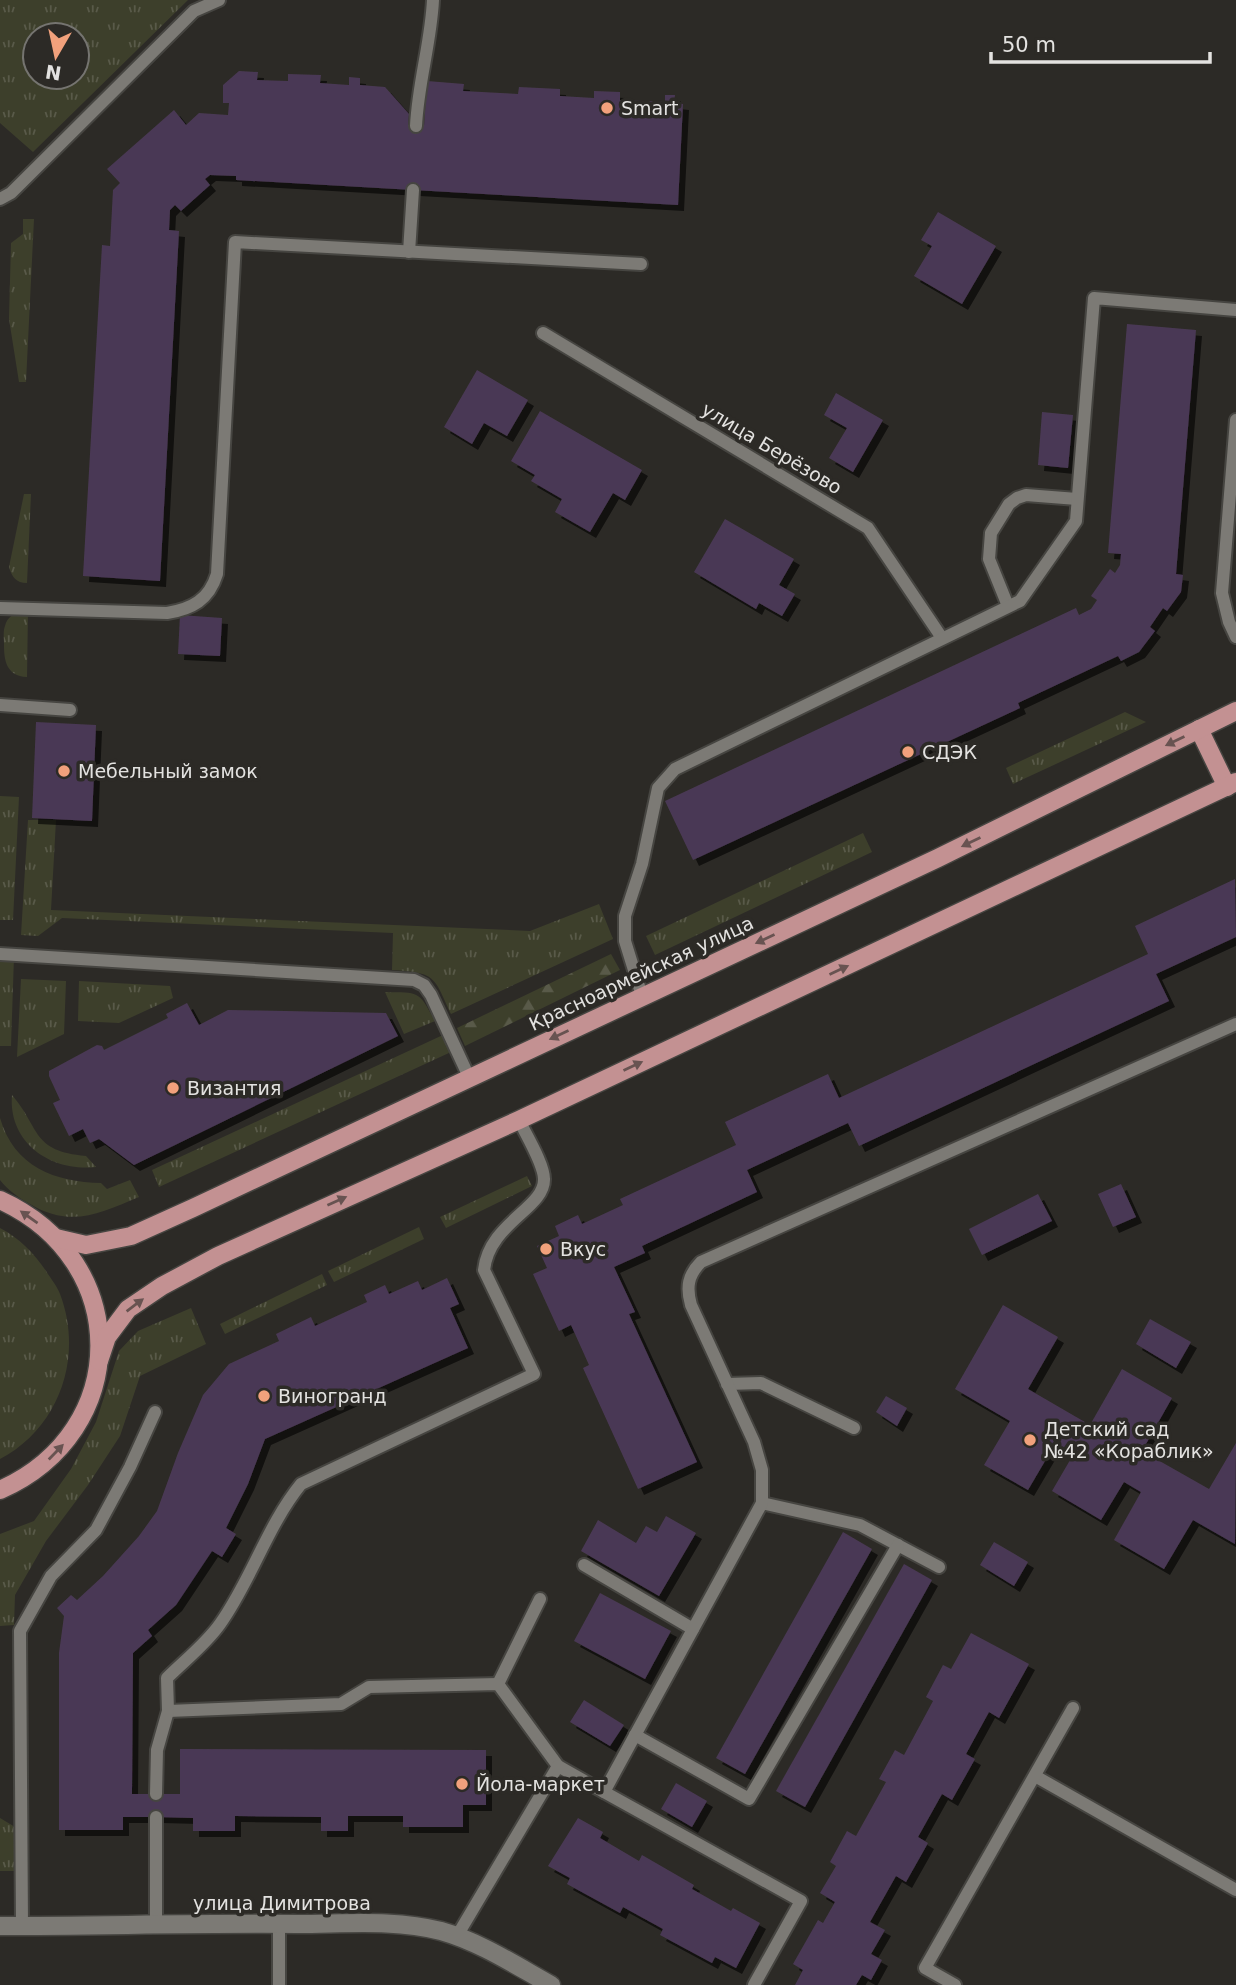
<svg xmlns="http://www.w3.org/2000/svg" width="1236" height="1985" font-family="'DejaVu Sans',sans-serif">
<defs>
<pattern id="grass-tufts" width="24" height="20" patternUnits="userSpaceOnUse" patternTransform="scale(1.75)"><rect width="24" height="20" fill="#3d3f2b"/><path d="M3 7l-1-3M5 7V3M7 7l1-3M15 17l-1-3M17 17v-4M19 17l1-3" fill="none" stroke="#595a49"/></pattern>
<pattern id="forest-firs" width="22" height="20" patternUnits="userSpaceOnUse" patternTransform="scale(1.75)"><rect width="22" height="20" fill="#3d3f2b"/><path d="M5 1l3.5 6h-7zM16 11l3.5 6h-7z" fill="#595a49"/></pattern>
<filter id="shadow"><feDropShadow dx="6" dy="6" stdDeviation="0" flood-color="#0009"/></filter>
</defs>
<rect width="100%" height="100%" fill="#2c2a26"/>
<g fill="url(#grass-tufts)" fill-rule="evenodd">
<path d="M0 0H188L33 152 0 123ZM35 35H77V77H35Z"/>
<polygon points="23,219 34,219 26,382 19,382 9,319 11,243 23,234"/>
<path d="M24 494H31L27 583C16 583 12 577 9 567Z"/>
<path d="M21 610H28L27 677C6 676 4 660 4 644 4 638 3 631 5 626 7 617 14 614 21 610Z"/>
<polygon points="1125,712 1146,722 1013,784 1006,768"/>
<polygon points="0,796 19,797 13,920 0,920"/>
<path d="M28 820H56L51 910 530 931 599 904 613 939 451 1014C433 975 436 973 392 970L393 933 62 918 38 936 21 935Z"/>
<polygon points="863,833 872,852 655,955 646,936"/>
<polygon points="0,956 14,956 11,1046 0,1046"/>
<polygon points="21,979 66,981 64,1034 17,1057"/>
<polygon points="79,981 170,986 173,998 119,1023 78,1021"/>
<path d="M385 992C420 993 418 990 435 1021L404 1034Z"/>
<polygon points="443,1035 451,1052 159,1187 152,1170"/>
<path d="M12 1095C41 1129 31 1151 86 1156L96 1167C51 1172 8 1143 12 1095Z"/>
<path d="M0 1118C14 1167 55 1182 101 1183L107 1189 130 1180 139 1197C99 1214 70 1228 30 1204 19 1198 8 1190 0 1180Z"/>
<polygon points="527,1176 532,1186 446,1228 440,1217"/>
<polygon points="419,1227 424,1239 334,1282 328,1271"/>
<path d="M0 1228C18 1237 35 1254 46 1271 51 1279 57 1286 60 1294 84 1357 59 1428 0 1459Z"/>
<polygon points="322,1274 327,1285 225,1334 220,1324"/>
<polygon points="191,1308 206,1344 140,1376 120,1436 88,1485 46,1541 15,1595 14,1625 0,1626 0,1534 34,1521 71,1469 96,1422 119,1351 138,1331"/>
<polygon points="0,1818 15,1827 14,1871 0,1871"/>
</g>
<polygon fill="url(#forest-firs)" points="611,954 620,970 465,1046 457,1028"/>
<g fill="#4a3954" filter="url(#shadow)">
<polygon points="239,71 258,72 257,80 288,81 288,74 321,75 320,83 349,85 349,77 360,78 360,85 385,87 409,114 408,125 416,126 424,126 427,81 464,84 463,91 518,94 519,87 560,89 560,96 594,98 594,91 620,92 620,100 665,102 665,95 675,95 674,103 683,104 678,205 236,180 236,176 210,175 205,179 210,185 181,211 175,205 170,210 169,230 179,231 160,581 83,576 102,245 110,246 113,190 120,183 107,169 174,110 186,125 199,113 228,115 229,103 223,103 223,85"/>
<polygon points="938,212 996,246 962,304 914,276 932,246 921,240"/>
<polygon points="1127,324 1196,330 1176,574 1183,575 1181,592 1167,611 1163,608 1150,627 1155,631 1139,652 1121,661 1118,656 1018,703 1020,708 693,860 665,801 1076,608 1079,615 1091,609 1097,600 1091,596 1110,569 1115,573 1120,565 1121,554 1108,553"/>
<polygon points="477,370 528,400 507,436 484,423 472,444 444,427"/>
<polygon points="836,393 883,420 853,472 829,458 847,428 824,415"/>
<polygon points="540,411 642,470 625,500 613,493 590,532 555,512 562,499 531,481 535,475 511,461"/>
<polygon points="1042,412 1073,415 1068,468 1038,465"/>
<polygon points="725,519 794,559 779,585 795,594 782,616 759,603 756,609 694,572"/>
<polygon points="180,615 222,618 220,656 178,654"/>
<polygon points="36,722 96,725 92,821 32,818"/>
<polygon points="1235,879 1236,937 1156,974 1169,1001 859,1146 848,1123 747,1170 757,1192 642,1246 645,1253 614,1267 635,1312 629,1314 697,1462 638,1489 583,1368 589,1365 571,1325 559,1331 533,1274 547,1268 537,1246 559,1236 555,1226 578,1215 582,1224 623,1205 620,1199 736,1145 725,1122 828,1074 839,1098 1148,954 1135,926"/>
<polygon points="187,1003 199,1025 228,1010 386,1013 398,1036 134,1165 99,1139 90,1143 83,1129 69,1136 53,1103 60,1100 49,1076 49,1071 97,1045 102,1046 104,1050 168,1018 166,1014"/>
<polygon points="1121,1184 1136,1217 1113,1227 1098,1194"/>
<polygon points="1038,1194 1052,1221 982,1255 969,1229"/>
<polygon points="447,1278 459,1304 450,1308 468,1348 265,1439 248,1484 226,1528 236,1534 222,1557 212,1551 176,1605 148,1630 152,1636 133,1653 132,1794 180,1794 180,1749 486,1750 486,1805 463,1805 463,1827 403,1827 403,1816 348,1816 348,1831 321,1831 321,1817 235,1816 235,1831 193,1831 193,1818 156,1817 123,1817 123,1830 59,1830 59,1653 64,1616 57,1608 71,1595 77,1600 103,1576 139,1536 157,1511 178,1453 203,1395 229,1364 279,1341 276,1334 311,1317 315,1326 367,1302 364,1295 385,1285 389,1294 418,1281 422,1290"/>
<polygon points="1003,1305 1058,1337 1028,1389 1090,1425 1122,1369 1172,1398 1142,1451 1209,1489 1236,1443 1235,1544 1193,1520 1164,1569 1114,1540 1141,1492 1124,1482 1101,1520 1052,1491 1073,1455 1055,1444 1028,1490 984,1465 1010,1421 955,1389"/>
<polygon points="1150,1319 1191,1342 1176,1368 1136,1344"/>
<polygon points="886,1396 907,1408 897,1426 876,1412"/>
<polygon points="666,1516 696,1533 659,1596 581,1551 598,1520 636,1543 646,1526 657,1532"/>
<polygon points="843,1532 872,1549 745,1774 716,1758"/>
<polygon points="994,1542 1028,1562 1014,1586 980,1565"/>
<polygon points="904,1564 932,1580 805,1807 776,1791"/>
<polygon points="600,1593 671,1631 645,1679 574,1641"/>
<polygon points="971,1633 1029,1664 999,1718 989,1712 966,1754 975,1759 952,1800 942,1794 918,1837 928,1843 906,1882 896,1876 870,1922 885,1930 871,1954 882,1960 871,1980 862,1975 856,1985 795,1985 803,1970 793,1964 818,1920 823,1923 835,1902 820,1893 836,1866 830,1862 847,1831 856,1836 886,1782 879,1779 895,1750 904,1755 933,1701 926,1697 943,1665 951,1669"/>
<polygon points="584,1700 624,1725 610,1746 570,1722"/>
<polygon points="676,1783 707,1801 692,1827 661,1809"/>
<polygon points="578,1818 603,1832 600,1838 639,1861 642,1855 694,1885 692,1889 731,1911 733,1908 760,1923 736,1968 715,1957 712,1963 660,1935 663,1929 623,1907 620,1913 567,1884 570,1878 548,1866"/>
</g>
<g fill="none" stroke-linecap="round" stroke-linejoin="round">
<g stroke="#464541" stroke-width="16">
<g id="service">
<path d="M416 126C418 83 431 42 433 0"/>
<polyline points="0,199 11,193 194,11 219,0"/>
<polyline points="409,252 413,190"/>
<polyline points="543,333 868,528 942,638"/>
<polyline points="1236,420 1222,593 1229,622 1236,637"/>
<polyline points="1008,606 989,559 991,533 1009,504 1017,498 1026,495 1077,499"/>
<path d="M0 608 167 613C192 609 209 600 217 574L235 242 641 264"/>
<polyline points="0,705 70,710"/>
<polyline points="0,954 414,980 424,985 431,995 469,1077"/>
<polyline points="642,996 625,941 625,916 642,864 658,788 675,769 1020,601 1076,521 1094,298 1236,310"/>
<polyline points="727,1384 761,1383 854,1428"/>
<polyline points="762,1503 860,1525 939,1567"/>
<polyline points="584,1565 693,1629"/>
<polyline points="498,1684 540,1599"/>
<polyline points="168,1711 341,1704 369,1687 498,1684 558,1766"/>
<polyline points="635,1735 749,1799 898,1545"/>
<polyline points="1035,1776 1236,1890"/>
<path d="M156 1794 157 1750 168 1711 167 1678C184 1661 206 1644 220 1624 252 1579 267 1526 301 1484L534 1374 484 1270C489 1223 545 1208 544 1179 544 1164 526 1135 519 1120"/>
<polyline points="156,1817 156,1925"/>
<polyline points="22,1926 20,1631 51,1576 96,1530 130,1467 155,1412"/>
<polyline points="457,1936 558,1766 604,1792"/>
<polyline points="279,1985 279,1924"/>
<path d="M754 1985 801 1901 604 1792 762 1503V1470L754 1442 691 1305C686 1287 688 1275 701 1262L1236 1024"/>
<polyline points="955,1985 925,1968 1073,1708"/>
</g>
</g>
<g stroke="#464541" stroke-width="21">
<path id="tertiary" d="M0 1926C99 1926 199 1923 298 1924 345 1924 395 1919 441 1931 480 1942 515 1965 551 1985"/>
</g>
<g stroke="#464541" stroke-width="21">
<g id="primary">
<polyline points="1199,729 1227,787"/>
<path d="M0 1200C132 1260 133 1431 0 1490"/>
<polyline points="56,1238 86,1245 131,1236 193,1208 938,858 1236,711"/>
<polyline points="99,1361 107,1337 128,1309 162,1286 218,1256 519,1120 1236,782"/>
</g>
</g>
<use href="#service" stroke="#7c7a75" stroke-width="12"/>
<use href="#tertiary" stroke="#7c7a75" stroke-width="18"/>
<use href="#primary" stroke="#c39192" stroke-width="18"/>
</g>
<defs><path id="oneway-solid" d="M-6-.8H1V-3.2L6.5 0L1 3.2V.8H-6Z" transform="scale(1.75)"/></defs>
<g fill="#685351">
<use href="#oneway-solid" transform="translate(1175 741) rotate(154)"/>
<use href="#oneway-solid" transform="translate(971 842) rotate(154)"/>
<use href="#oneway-solid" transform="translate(765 939) rotate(155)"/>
<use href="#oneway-solid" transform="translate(839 970) rotate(-25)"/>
<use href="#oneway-solid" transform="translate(559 1035) rotate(155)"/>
<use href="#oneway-solid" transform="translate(633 1066) rotate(-25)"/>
<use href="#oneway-solid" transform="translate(337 1201) rotate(-24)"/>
<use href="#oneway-solid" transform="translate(29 1217) rotate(-145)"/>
<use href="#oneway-solid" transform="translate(135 1305) rotate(-37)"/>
<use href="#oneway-solid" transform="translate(56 1452) rotate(-46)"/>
</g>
<g fill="#f1a17c" stroke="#2c2a26" stroke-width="2.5">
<circle cx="607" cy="108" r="7"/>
<circle cx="908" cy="752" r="7"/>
<circle cx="64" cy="771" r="7"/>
<circle cx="173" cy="1088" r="7"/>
<circle cx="546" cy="1249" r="7"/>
<circle cx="264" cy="1396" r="7"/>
<circle cx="1030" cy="1440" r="7"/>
<circle cx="462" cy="1784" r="7"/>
</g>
<g text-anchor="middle" stroke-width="7" stroke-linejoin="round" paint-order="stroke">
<g font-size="19" fill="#e3e2e0" stroke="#2c2a26" text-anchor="start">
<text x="621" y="115">Smart</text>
<text x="922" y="759">СДЭК</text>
<text x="78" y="778">Мебельный замок</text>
<text x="187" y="1095">Византия</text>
<text x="560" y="1256">Вкус</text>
<text x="278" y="1403">Виногранд</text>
<text x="1044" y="1436">Детский сад<tspan x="1044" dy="22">№42 «Кораблик»</tspan></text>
<text x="476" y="1791">Йола-маркет</text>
</g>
<g font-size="19" fill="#e3e2e0" stroke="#2c2a26">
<text transform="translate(772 448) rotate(31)" y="7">улица Берёзово</text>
<text transform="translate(641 973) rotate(-25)" y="7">Красноармейская улица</text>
<text x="282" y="1910">улица Димитрова</text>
</g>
</g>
<g transform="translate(56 56) rotate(189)"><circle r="33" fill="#2c2a26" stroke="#757470" stroke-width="2"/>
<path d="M0-5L12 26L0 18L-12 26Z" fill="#f1a17c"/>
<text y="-10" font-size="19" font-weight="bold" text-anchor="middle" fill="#e3e2e0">N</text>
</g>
<path d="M991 52v10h219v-10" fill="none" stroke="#e3e2e0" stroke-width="3.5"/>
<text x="1002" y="52" font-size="21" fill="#e3e2e0" stroke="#2c2a26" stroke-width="5" paint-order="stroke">50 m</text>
</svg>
